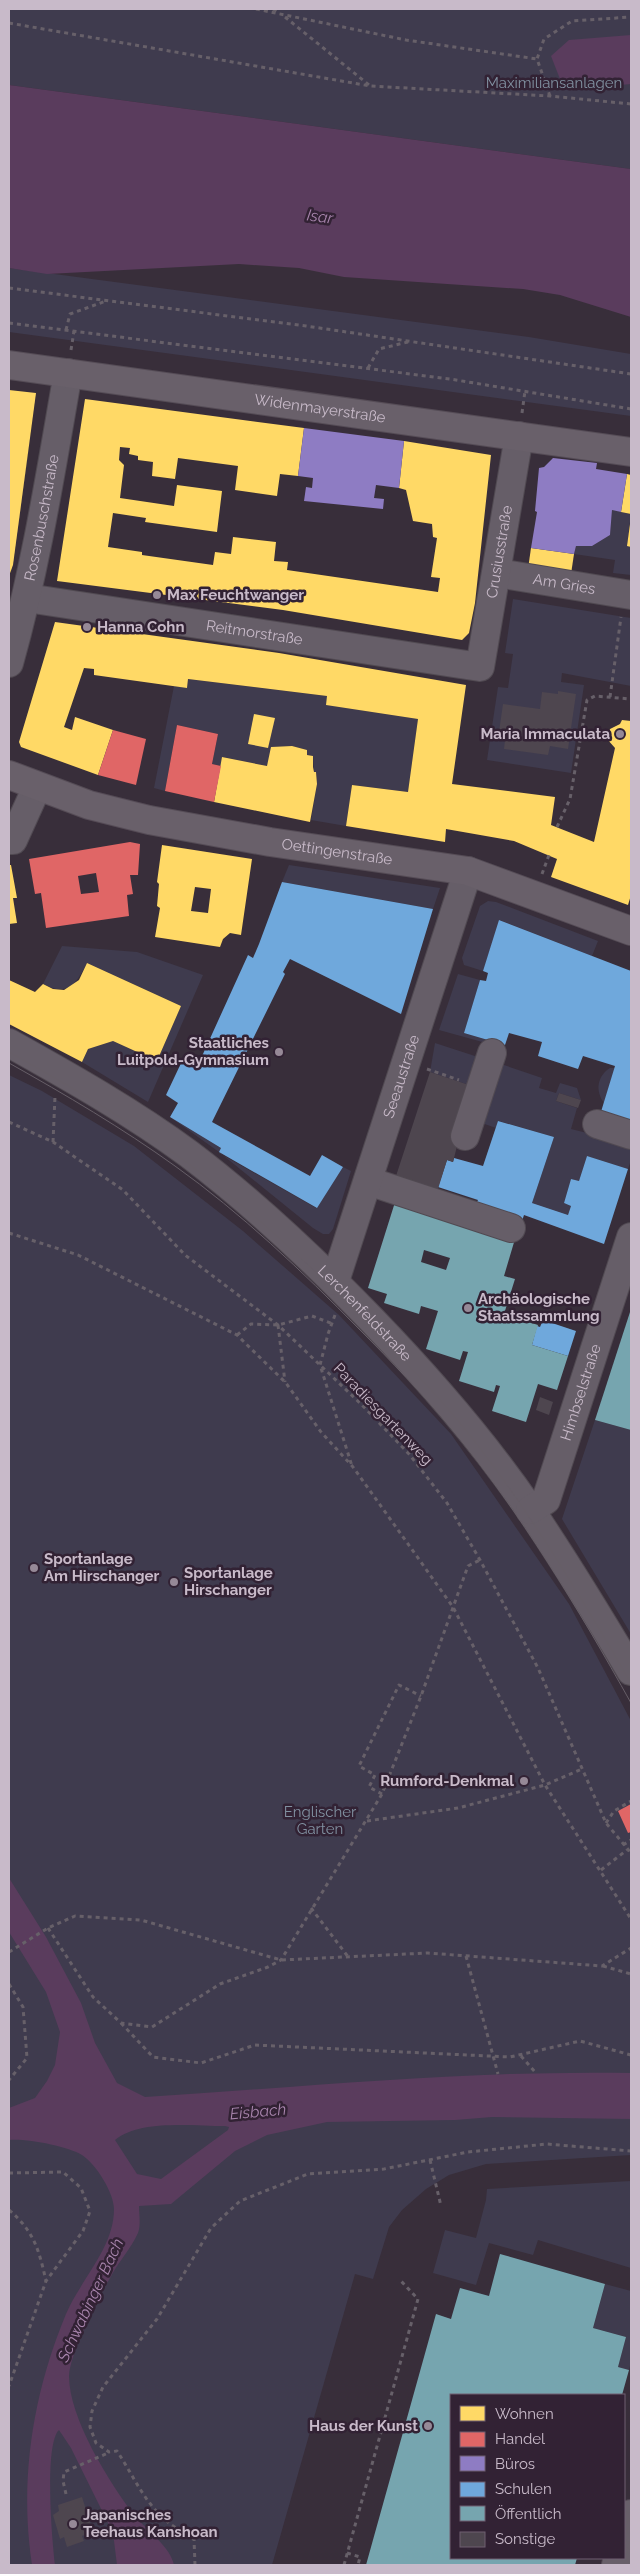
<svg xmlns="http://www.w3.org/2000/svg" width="640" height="2574" font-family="Raleway,sans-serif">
<rect width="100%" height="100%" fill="#382e3a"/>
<g fill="#3f3b4e">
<polygon points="9,9 631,9 631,169 9,85"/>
<polygon points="9,268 529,337 631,354 631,416 9,332"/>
<polygon points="612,510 631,514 627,545 631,547 631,575 613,573 615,560 574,554 576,546 592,546 610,535"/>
<polygon points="513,599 631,618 631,686 562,673 561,682 584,685 571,773 487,760 498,687 508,688 513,654 505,653"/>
<polygon points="188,679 327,696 327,705 418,719 408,792 352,785 346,826 311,820 317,784 316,772 314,772 313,756 307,755 307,750 292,746 272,747 267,766 223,757 221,766 212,764 218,734 177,725 165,791 154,788 174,686 187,688"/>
<polygon points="289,865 440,888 433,909 282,882"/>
<polygon points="488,901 496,902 598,941 592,956 500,920 483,971 464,965 462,958 480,906"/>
<path d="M62 946 137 952 203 975 148 1102 82 1062 88 1049 113 1041 157 1061 181 1006 87 963C76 984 68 997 43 984Z"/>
<polygon points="458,974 480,980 464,1033 505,1045 504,1048 439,1030"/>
<polygon points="435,1043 481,1058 472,1086 430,1072"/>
<polygon points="498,1063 542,1078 539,1088 556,1093 560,1083 577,1088 581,1100 559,1093 556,1101 577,1108 571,1129 631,1144 631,1160 628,1169 587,1156 579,1181 571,1179 564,1203 571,1206 568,1215 532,1203 554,1137 499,1121 496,1128 479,1122"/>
<path d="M610 1068H615L604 1103C595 1091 597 1076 610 1068Z"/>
<polygon points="9,1075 42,1091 134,1146 243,1231 339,1315 451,1434 569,1604 631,1721 631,2155 486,2164 449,2175 426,2189 402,2210 389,2227 373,2279 355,2274 272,2565 9,2565"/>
<polygon points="170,1117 221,1148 219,1153 316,1208 343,1167 351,1171 333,1229 329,1234 323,1234 313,1228 219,1152"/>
<polygon points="595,1420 631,1430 631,1634 562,1519"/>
<polygon points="631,2181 631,2268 538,2240 533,2255 489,2243 476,2285 433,2273 445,2230 476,2238 486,2200 487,2189"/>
<polygon points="605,2284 631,2291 631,2362 629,2370 618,2367 626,2337 593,2328"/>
</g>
<g fill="#5a3c5d" fill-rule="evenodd">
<polygon points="631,35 631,84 610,86 560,79 551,56 569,40"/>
<polygon points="9,85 631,169 631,317 560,295 523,289 344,277 299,268 239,264 47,274 9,268"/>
<path d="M9 1878 46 1937 81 2003 95 2043 117 2083 145 2097C307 2087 468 2070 631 2073V2119L492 2117 455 2120 327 2122 267 2135 235 2151 171 2204 139 2206C139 2214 141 2225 138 2233 131 2249 118 2262 110 2278 98 2299 70 2353 69 2376 69 2418 109 2482 134 2515 146 2530 170 2546 174 2565H117L113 2533 71 2448 59 2430C44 2444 52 2542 55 2565H32C19 2480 33 2393 66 2314 81 2279 114 2248 114 2209 114 2193 96 2164 82 2155 68 2146 25 2138 9 2140V2108L35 2098 47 2081 55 2065 60 2032 46 1992 9 1932ZM225 2126 229 2127 228 2130 161 2179 137 2174 115 2140C140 2119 193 2126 225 2126Z"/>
</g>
<g fill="#ffd966" fill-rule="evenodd">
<polygon points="9,390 36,393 13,565 9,576"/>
<polygon points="85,399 304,428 298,476 280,474 277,496 235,490 238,466 178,458 175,479 152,476 153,462 138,460 138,456 129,454 130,448 120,447 119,460 124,465 120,498 174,506 177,485 222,491 217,532 145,522 146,518 113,513 108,547 142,552 142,555 213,565 215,552 231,554 233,537 276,542 274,561 288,562 287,570 438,592 440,578 431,577 437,538 433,537 432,524 413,521 406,490 399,488 404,441 491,455 475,603 469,633 462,640 283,610 57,581"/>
<polygon points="627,474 631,475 631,514 621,512"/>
<polygon points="630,524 631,524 631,547 627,546"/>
<polygon points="531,548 574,554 571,574 528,569"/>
<polygon points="55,622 279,653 466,685 452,784 555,797 551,825 594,842 615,748 607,739 610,729 620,724 622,720 631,721 631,895 628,905 551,877 557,859 514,841 446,829 445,842 346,826 352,785 408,792 418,719 326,705 327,696 188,679 187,688 94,675 94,669 84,668 64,727 72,730 75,717 113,730 98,775 21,747 19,742"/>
<polygon points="254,714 275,718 268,748 248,744"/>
<polygon points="292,746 307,750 307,755 313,756 313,767 314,772 316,772 317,784 310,822 214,802 222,757 267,766 271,747"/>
<path d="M162 845 252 859 241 935 230 933 223 939 220 947 155 937 160 908 157 906 159 884 157 882ZM195 887 211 889 208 913 191 911Z"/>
<polygon points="9,865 11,865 17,898 13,898 17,923 9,924"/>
<polygon points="87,963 181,1006 157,1061 113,1041 88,1049 82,1062 9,1024 9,980 35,992 43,984 53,989 64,990 79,980"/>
</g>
<g fill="#e06666" fill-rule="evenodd">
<polygon points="177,725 218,734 212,764 221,766 214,802 165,791"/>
<polygon points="113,730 146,739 136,785 98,775"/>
<path d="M130 842 140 844 138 875H130L133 894 127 895 129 916 46 928 41 893 35 894 29 859ZM96 873 99 892 81 894 78 876Z"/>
<polygon points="631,1804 631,1832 628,1833 618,1811"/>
</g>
<g fill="#8e7cc3">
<polygon points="304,428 404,441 399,488 376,485 374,498 384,499 383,509 304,501 306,487 312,488 313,478 298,476"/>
<polygon points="553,458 597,463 596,469 627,474 621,512 612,510 610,535 592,546 576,546 574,554 531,548 537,512 535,511 539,468 544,467"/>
</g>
<g fill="#6fa8dc">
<polygon points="282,882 433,909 401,1014 290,959 283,972 285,974 212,1122 310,1176 322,1155 343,1167 317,1208 219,1152 221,1148 170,1117 178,1103 166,1095 183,1059 198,1065 248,955 253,958 259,944"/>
<polygon points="499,920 631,971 631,1125 600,1115 615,1066 583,1056 578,1069 538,1056 542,1042 509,1033 505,1045 464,1033 480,980 486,981 488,973 483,971"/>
<polygon points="498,1121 554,1137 532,1203 568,1215 571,1206 564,1203 571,1179 579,1181 587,1156 628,1169 604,1244 524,1215 522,1221 475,1206 478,1200 438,1187 447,1160 453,1162 454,1158 483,1166"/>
<polygon points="543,1320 576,1331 568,1356 532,1345 537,1326 540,1327"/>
</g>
<g fill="#76a5af" fill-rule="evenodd">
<path d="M396 1199 515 1239 504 1276 515 1279 504 1314 538 1325 532 1345 568 1356 557 1390 538 1384 526 1422 492 1411 500 1386 496 1385 494 1392 459 1381 468 1352 463 1351 460 1360 426 1349 438 1311 421 1306 419 1314 384 1303 387 1294 368 1288ZM424 1250 450 1258 446 1270 421 1262Z"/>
<polygon points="631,1309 631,1430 595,1420"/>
<polygon points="500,2254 605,2284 593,2328 626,2337 618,2367 629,2370 622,2395 451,2395 451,2558 577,2558 575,2565 366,2565 436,2314 451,2319 460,2288 489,2296"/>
</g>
<g fill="#4e464f">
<polygon points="558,691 576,694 568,749 550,746 548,755 504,749 505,740 498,739 503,704 540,709 542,692 558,694"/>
<polygon points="430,1072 472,1086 453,1162 447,1160 438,1189 396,1176"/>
<polygon points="559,1093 581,1100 578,1108 556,1101"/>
<polygon points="540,1397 553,1402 549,1415 536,1410"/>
<polygon points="82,2497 93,2532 82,2536 84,2541 67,2547 64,2537 60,2539 53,2515 59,2511 58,2505"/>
</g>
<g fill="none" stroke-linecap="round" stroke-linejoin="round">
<g stroke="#514a52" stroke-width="30">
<g id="minor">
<path id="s1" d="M497 573 631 595"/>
<path id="s2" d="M27 598 480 667 519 436"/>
<path id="s3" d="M9 663C36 567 51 470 68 373"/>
<polyline points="9,840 13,840 37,787"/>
<path id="s4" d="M9 1043C70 1077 132 1112 189 1154 255 1204 315 1261 372 1320 430 1380 484 1442 531 1511 566 1563 599 1617 631 1671"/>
<polyline points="597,1124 631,1135"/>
<polyline points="465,1136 492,1053"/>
<polyline points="368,1181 511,1228"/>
<path id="s5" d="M335 1281 468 871"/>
<path id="s6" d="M530 1510 546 1500 631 1237"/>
</g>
</g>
<g stroke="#554c56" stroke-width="30">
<g id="major">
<path id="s7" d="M9 365 631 452"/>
<path id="s8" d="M9 775 89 805 149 820 270 842 468 871 631 931"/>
<polyline points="624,2539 631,2514"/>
<polyline points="616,2565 618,2558"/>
</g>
</g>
<g stroke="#676069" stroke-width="3" stroke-dasharray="4 4" stroke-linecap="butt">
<polyline points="256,9 406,40 537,59"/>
<polyline points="273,9 280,13"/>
<polyline points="285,17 369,85"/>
<polyline points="9,23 370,86 550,96 631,104"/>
<polyline points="550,96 537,59 544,39 572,21 631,17"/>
<polyline points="9,288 306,326 631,374"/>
<polyline points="9,323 450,379 631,409"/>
<polyline points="66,330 70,314 106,301"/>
<polyline points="71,350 74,331"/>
<polyline points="368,368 379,349 408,342"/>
<polyline points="522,413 525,391"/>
<polyline points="610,697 621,617"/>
<polyline points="557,827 570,799 587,700 595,696 631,699"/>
<polyline points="542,874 549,855"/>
<polyline points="427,1069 459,1080"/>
<polyline points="9,1122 53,1142 123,1190 185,1255 278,1325 361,1404 409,1454 447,1503 480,1560 538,1668 606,1823 631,1853"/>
<polyline points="53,1142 55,1096"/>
<polyline points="9,1233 78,1255 237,1335 286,1383 321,1432 353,1467 453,1607 545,1785 631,1919"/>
<polyline points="335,1315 328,1334 320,1365 352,1466"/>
<polyline points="278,1325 285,1382"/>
<polyline points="237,1335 251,1324 278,1325 312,1316 333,1324"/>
<polyline points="382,1794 369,1787 375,1775 359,1766 399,1685 421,1696"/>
<polyline points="367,1821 458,1808 545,1785 582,1769"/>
<polyline points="606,1823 614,1811 631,1801"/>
<polyline points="623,1845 631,1840"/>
<polyline points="601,1870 627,1850"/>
<polyline points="311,1908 349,1958"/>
<polyline points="48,1928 93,1997 121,2023 152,2027 220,1984 268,1967 281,1960 382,1794 421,1696 468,1566 480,1560"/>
<polyline points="9,1952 48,1928 75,1916 141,1920 281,1960 428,1953 602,1966 631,1948"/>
<polyline points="466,1956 498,2074"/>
<polyline points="603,1966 631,1974"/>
<polyline points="9,1984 23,2007 27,2058 9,2080"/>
<polyline points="121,2023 153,2057 201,2063 255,2045 510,2057 580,2041 631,2055"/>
<polyline points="521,2056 535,2072"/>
<polyline points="430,2160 441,2206"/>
<polyline points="9,2173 63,2172 81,2188 90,2211 83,2231 46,2281 9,2386"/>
<path d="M9 2210C34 2231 39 2250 46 2281"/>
<polyline points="66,2494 63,2481 64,2472 108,2453"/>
<polyline points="347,2553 360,2557 358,2565"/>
<path d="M195 2565 194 2539C186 2532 175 2529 168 2522 145 2504 133 2475 117 2451L109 2452 96 2443 90 2427 92 2411 103 2387 157 2319 211 2228 240 2201 308 2174 384 2169 468 2152 547 2144 631 2151"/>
<polyline points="344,2565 418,2299 401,2281"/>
</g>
<use href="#minor" stroke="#665e68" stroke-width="28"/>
<use href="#major" stroke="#69606a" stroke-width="28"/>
<g stroke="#665e67" stroke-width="1">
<path d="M9 1052C68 1085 126 1119 182 1159 249 1207 310 1265 368 1324 399 1356 431 1388 460 1423 526 1504 579 1594 631 1683"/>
<path d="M9 1063C66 1095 122 1128 175 1166 241 1213 302 1271 359 1329 391 1361 423 1394 452 1429 521 1513 578 1608 631 1703"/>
</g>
</g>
<g fill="#968997" stroke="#322234" stroke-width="2">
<circle cx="157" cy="595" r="5"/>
<circle cx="87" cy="627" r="5"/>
<circle cx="620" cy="734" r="5"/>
<circle cx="279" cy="1052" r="5"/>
<circle cx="468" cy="1308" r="5"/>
<circle cx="34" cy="1568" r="5"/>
<circle cx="174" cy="1582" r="5"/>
<circle cx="524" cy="1781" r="5"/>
<circle cx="428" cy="2426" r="5"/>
<circle cx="73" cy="2524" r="5"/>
</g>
<g text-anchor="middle" stroke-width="5" stroke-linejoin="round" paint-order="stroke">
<g font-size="15" fill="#8191a1" stroke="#322234">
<text x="554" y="88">Maximiliansanlagen</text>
<text x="320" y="1817">Englischer<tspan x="320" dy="17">Garten</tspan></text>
</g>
<g font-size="15" fill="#c8bac9" stroke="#322234">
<text dy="5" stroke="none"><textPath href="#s7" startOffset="314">Widenmayerstraße</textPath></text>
<text dy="5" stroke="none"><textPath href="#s3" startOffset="149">Rosenbuschstraße</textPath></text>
<text dy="5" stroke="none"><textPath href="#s2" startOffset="575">Crusiusstraße</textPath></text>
<text dy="5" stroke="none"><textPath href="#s1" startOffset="68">Am Gries</textPath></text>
<text dy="5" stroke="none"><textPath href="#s2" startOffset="230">Reitmorstraße</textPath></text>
<text dy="5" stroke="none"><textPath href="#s8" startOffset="338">Oettingenstraße</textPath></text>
<text dy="5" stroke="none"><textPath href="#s5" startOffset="215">Seeaustraße</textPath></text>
<text dy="5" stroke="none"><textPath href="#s4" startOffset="449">Lerchenfeldstraße</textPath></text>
<text dy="5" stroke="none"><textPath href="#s6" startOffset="132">Himbselstraße</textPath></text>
<text transform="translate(383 1414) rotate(46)" y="5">Paradiesgartenweg</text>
</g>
<g font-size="15" font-weight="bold" fill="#c8bac9" stroke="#322234" text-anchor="start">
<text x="167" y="600">Max Feuchtwanger</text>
<text x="97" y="632">Hanna Cohn</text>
<text x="610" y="739" text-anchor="end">Maria Immaculata</text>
<text x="269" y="1048" text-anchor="end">Staatliches<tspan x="269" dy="17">Luitpold-Gymnasium</tspan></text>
<text x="478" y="1304">Archäologische<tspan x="478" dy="17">Staatssammlung</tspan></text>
<text x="44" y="1564">Sportanlage<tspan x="44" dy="17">Am Hirschanger</tspan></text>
<text x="184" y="1578">Sportanlage<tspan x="184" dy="17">Hirschanger</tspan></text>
<text x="514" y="1786" text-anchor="end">Rumford-Denkmal</text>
<text x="418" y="2431" text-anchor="end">Haus der Kunst</text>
<text x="83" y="2520">Japanisches<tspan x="83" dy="17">Teehaus Kanshoan</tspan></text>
</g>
<g font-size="16" font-style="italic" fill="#a885ad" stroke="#322234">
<text transform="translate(320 216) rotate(7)" y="6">Isar</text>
<text transform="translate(258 2111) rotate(-5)" y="6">Eisbach</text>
<text transform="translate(90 2300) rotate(-65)" y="6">Schwabinger Bach</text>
</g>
</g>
<rect width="640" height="2574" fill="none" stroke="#c8bac9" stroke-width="20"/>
<rect x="450" y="2394" width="175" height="165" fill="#322234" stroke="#6e5f70"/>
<rect x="460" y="2406" width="25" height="15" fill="#ffd966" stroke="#6e5f70"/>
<text x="495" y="2419" font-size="15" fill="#c8bac9">Wohnen</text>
<rect x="460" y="2432" width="25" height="15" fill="#e06666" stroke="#6e5f70"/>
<text x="495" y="2444" font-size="15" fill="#c8bac9">Handel</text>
<rect x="460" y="2456" width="25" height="15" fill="#8e7cc3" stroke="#6e5f70"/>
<text x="495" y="2469" font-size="15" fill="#c8bac9">Büros</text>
<rect x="460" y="2482" width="25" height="15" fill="#6fa8dc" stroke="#6e5f70"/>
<text x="495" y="2494" font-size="15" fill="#c8bac9">Schulen</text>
<rect x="460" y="2506" width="25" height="15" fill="#76a5af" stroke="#6e5f70"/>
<text x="495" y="2519" font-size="15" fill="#c8bac9">Öffentlich</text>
<rect x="460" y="2532" width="25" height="15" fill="#4e464f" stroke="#6e5f70"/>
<text x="495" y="2544" font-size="15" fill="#c8bac9">Sonstige</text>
</svg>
